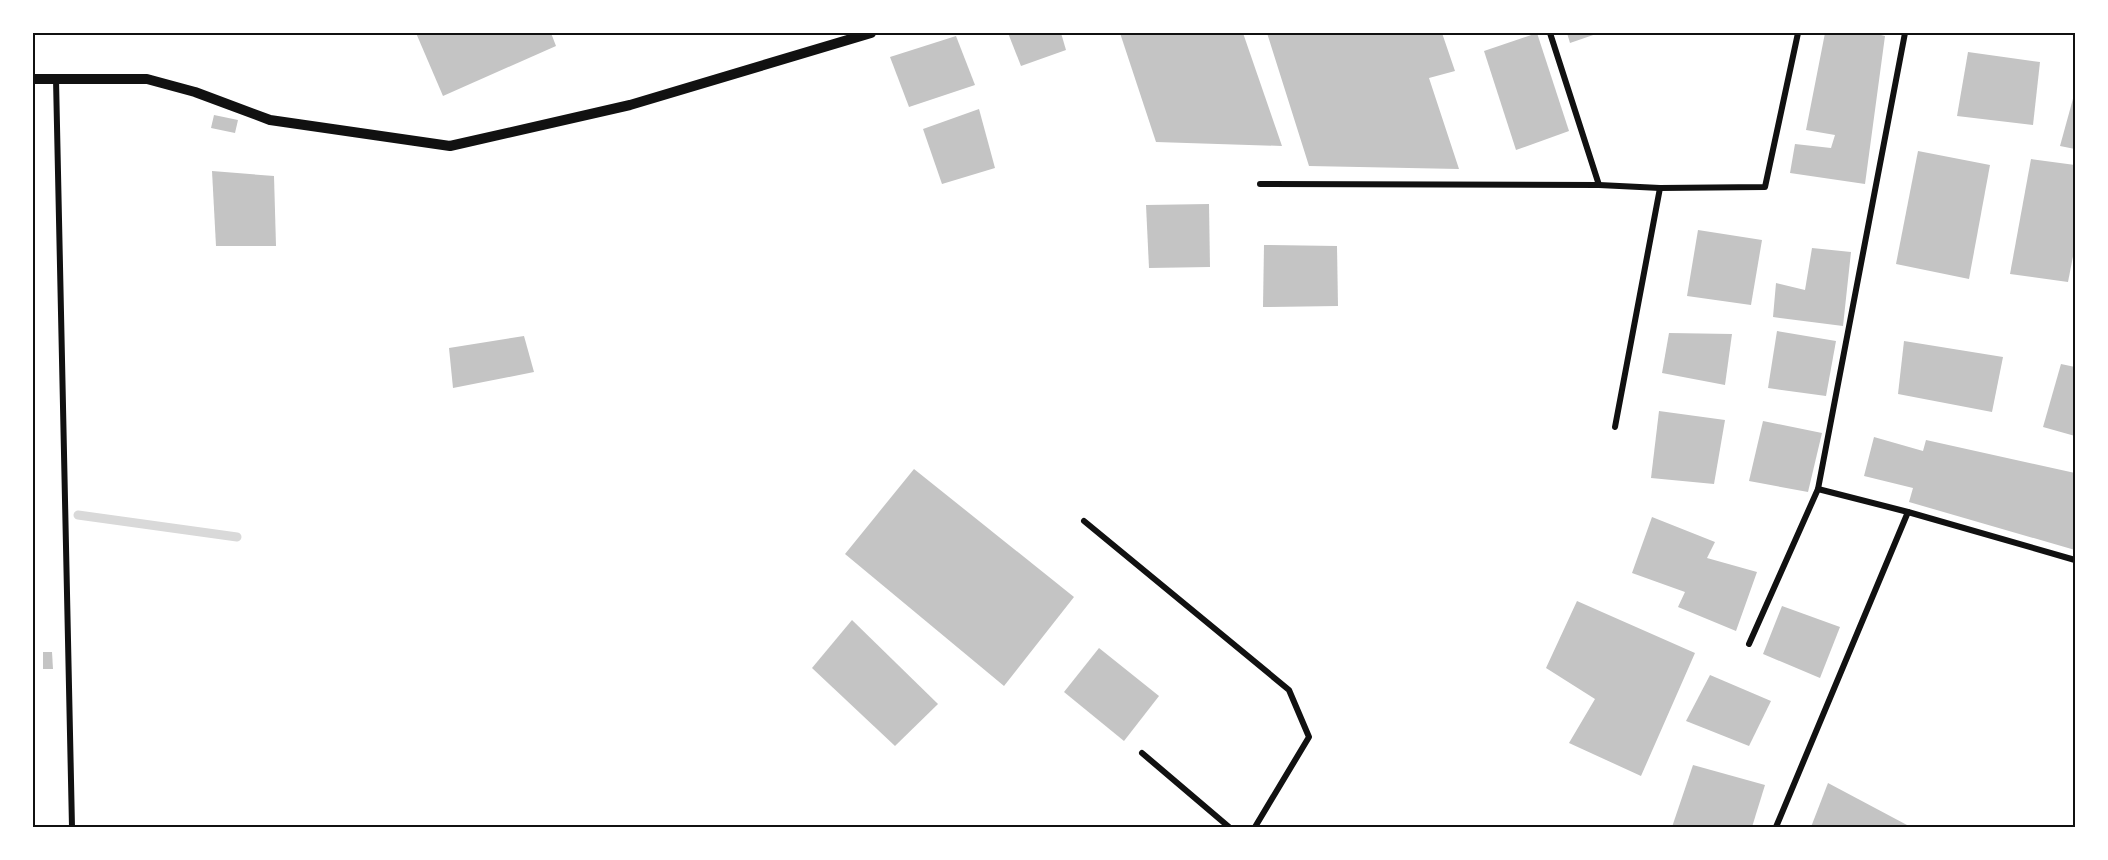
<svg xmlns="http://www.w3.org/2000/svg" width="2108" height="860" font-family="Manrope,sans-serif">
<rect width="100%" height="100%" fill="#fff"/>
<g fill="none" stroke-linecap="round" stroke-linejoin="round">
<polyline stroke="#d9d9d9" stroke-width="9" points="78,515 237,537"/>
</g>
<g fill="#c4c4c4">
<polygon points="416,33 551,33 556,46 443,96"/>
<polygon points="1008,33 1061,33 1066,50 1021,66"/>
<polygon points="1120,33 1243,33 1282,146 1156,142"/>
<polygon points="1267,33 1442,33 1455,71 1429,78 1459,169 1309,166"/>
<polygon points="1537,33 1569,131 1516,150 1484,51"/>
<polygon points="1567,33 1599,33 1570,43"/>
<polygon points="1825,33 1873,33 1885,36 1865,184 1790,173 1795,144 1831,148 1835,135 1806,130"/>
<polygon points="956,36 975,85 909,107 890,57"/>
<polygon points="1968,52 2040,62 2033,125 1957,116"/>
<polygon points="2074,95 2075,95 2075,149 2060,146"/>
<polygon points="979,109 995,168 942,184 923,129"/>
<polygon points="214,115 238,120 235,133 211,128"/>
<polygon points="1918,151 1990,165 1969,279 1896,264"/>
<polygon points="2031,159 2075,165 2075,246 2068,282 2010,274"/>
<polygon points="212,171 274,176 276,246 216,246"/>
<polygon points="1209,204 1210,267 1149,268 1146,205"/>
<polygon points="1698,230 1762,240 1751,305 1687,296"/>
<polygon points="1264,245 1337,246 1338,306 1263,307"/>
<polygon points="1812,248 1851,252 1843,326 1773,317 1776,283 1805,290"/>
<polygon points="1777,331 1836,341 1826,396 1768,388"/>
<polygon points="1669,333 1732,334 1725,385 1662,373"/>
<polygon points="524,336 534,372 453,388 449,348"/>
<polygon points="1904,341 2003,357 1992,412 1898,394"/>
<polygon points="2061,364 2075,367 2075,436 2043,427"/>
<polygon points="1659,411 1725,420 1714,484 1651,478"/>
<polygon points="1763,421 1822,433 1808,492 1749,481"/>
<polygon points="1874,437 1923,451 1926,440 2075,473 2075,550 1909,502 1913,488 1864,476"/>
<polygon points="914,469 1074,597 1004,686 845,554"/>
<polygon points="1652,517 1715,542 1707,558 1757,572 1736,631 1678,607 1685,592 1632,573"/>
<polygon points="1577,601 1695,653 1641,776 1569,743 1595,699 1546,668"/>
<polygon points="1782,606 1840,627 1820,678 1763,654"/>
<polygon points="852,620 938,704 895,746 812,668"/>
<polygon points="1099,648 1159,696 1124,741 1064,692"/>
<polygon points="43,652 52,652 53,669 43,669"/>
<polygon points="1710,675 1771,701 1749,746 1686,721"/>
<polygon points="1693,765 1765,785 1752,827 1672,827"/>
<polygon points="1828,783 1907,825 1906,827 1811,827"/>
</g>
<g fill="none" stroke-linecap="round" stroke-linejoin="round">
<g stroke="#111" stroke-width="6">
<polyline points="1550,33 1599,185"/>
<polyline points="56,79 72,827"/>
<polyline points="1260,184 1599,185 1660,188 1765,187 1798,33"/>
<polyline points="1615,427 1660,188"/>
<polyline points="1818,489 1908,512 2075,560"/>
<polyline points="1084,521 1289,690 1309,737 1255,827"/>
<polyline points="1749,644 1818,489 1905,33"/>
<polyline points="1142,753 1229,827"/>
<polyline points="1776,827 1908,512"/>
</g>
<polyline stroke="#111" stroke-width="10" points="33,79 147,79 195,92 270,120 450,146 630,105 871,33"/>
</g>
<rect width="2108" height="860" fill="none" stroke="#ffffff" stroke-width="69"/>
<rect x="34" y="34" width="2040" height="792" fill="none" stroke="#111" stroke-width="2"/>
</svg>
